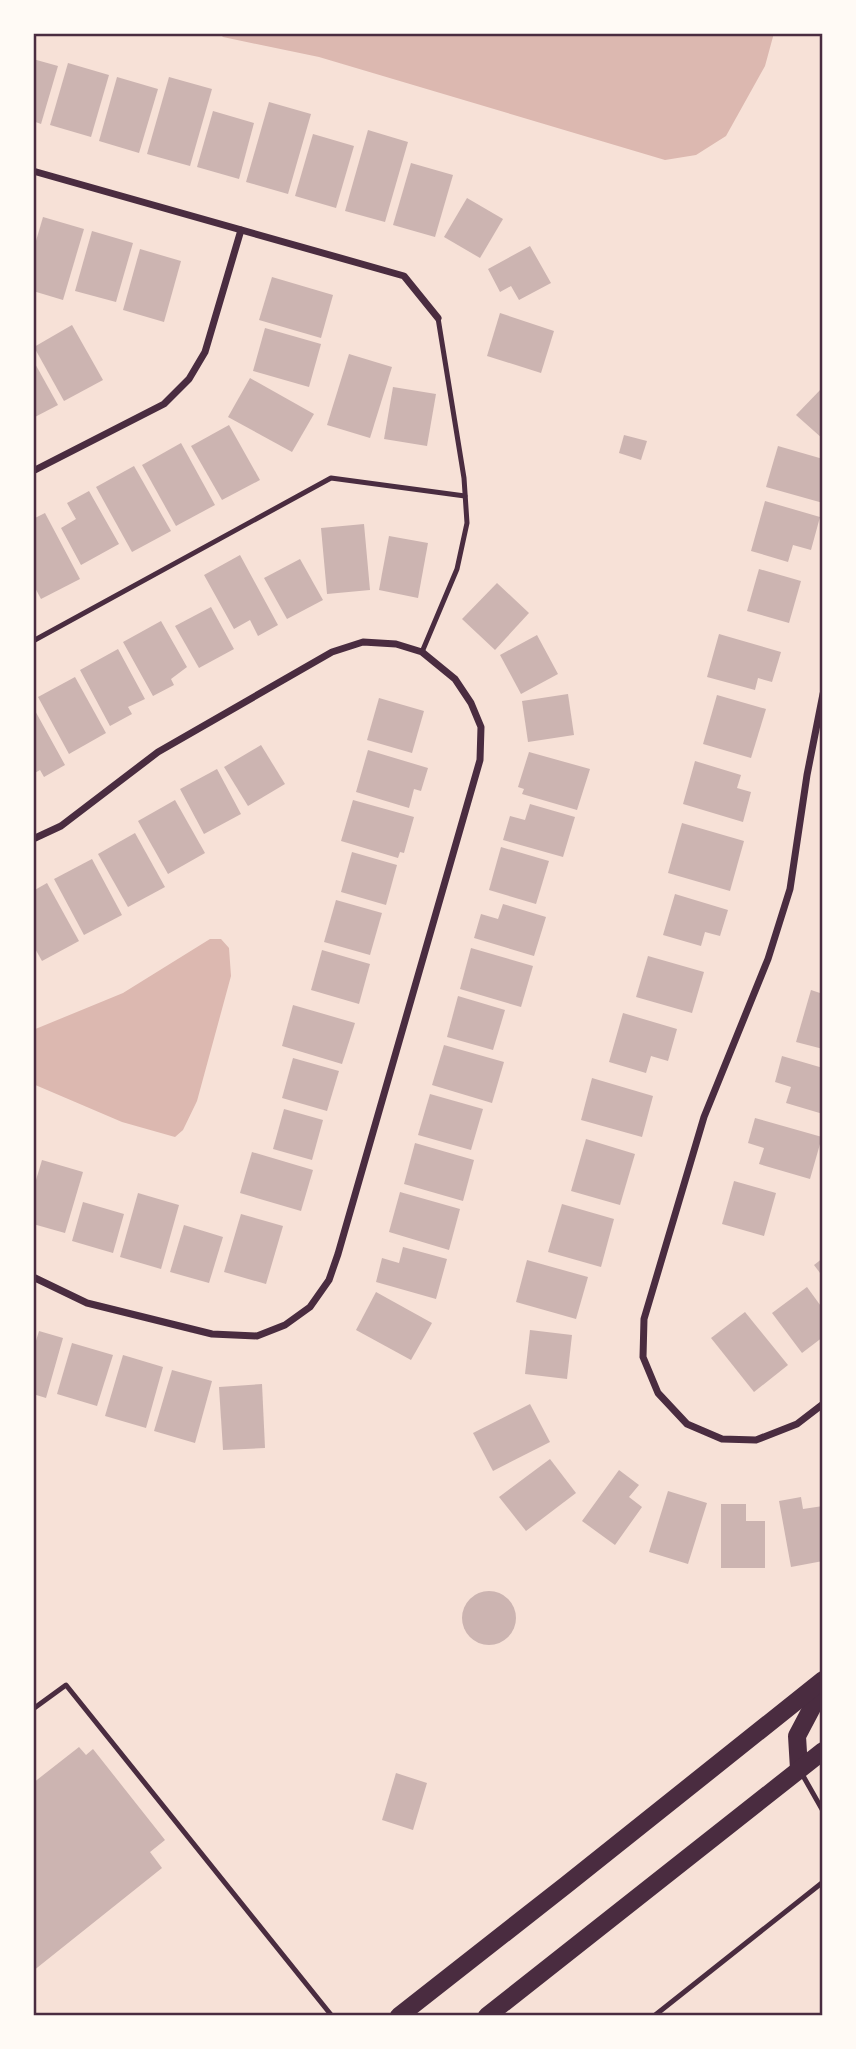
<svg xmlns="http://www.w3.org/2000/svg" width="856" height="2049" font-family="'Open Sans',sans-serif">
<rect width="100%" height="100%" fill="#f7e1d7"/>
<g fill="#dcb8b0">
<polygon points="219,33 774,33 765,66 726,136 696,155 665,160 319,57 223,37"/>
<polygon points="210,939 221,939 229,948 231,976 197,1101 183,1130 175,1137 122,1122 33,1084 33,1030 123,993"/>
</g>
<g fill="#ccb4b1">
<polygon points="33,59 58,66 41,124 33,121"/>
<polygon points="68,63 109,75 91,137 50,125"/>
<polygon points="117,77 158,89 139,153 99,141"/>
<polygon points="169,77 212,89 190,166 147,154"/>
<polygon points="269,102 311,114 288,194 246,182"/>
<polygon points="213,111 254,123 239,179 197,167"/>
<polygon points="368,130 408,142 385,222 345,211"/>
<polygon points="313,134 354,146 336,208 295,196"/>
<polygon points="411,163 453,175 435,237 393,225"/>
<polygon points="467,198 503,219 480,258 444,237"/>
<polygon points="43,217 84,229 63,300 33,291 33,251"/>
<polygon points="92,231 133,243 116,302 75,291"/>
<polygon points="530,246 551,283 519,300 511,286 500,292 488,269"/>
<polygon points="140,249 181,261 164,322 123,310"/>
<polygon points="272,277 333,295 321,338 259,320"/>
<polygon points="500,313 554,331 541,373 487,356"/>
<polygon points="72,325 103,380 64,401 34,347"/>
<polygon points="265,328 321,344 309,387 253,371"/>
<polygon points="349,354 392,367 370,438 327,425"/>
<polygon points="33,360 58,405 33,418"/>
<polygon points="250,378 314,414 292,452 228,417"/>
<polygon points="393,387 436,394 427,446 384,439"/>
<polygon points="823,387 823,439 796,415"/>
<polygon points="229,425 260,480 222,500 191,446"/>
<polygon points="624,435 647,441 641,460 619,453"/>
<polygon points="181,443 215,505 176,526 142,465"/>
<polygon points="778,446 823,459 823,503 766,487"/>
<polygon points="134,466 171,531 132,552 96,487"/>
<polygon points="89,491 119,544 81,565 61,528 76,519 67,503"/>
<polygon points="765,501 820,517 811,550 793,545 788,562 751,551"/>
<polygon points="45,513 80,579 41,599 33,584 33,519"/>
<polygon points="364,524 370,590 327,594 321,528"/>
<polygon points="389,536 428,543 418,598 379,590"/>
<polygon points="240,555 278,625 258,636 250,620 234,629 204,575"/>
<polygon points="300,559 323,600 287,619 264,578"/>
<polygon points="759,569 801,581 789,623 747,611"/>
<polygon points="497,583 529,613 495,650 462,619"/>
<polygon points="211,607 234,649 199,668 175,626"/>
<polygon points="161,621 187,667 171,679 174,685 153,696 123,642"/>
<polygon points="719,634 781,652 772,682 758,678 755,690 707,677"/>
<polygon points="537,635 558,674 521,694 500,655"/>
<polygon points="118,649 145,699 128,707 132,714 110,726 80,670"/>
<polygon points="75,677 106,733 69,754 38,697"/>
<polygon points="568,694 574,735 528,742 522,701"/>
<polygon points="717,695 766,709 751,758 703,744"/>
<polygon points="379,698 424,711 412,753 367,740"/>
<polygon points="33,707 65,765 44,777 40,770 33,774"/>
<polygon points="261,745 285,784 248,806 224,767"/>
<polygon points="368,750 428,768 421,791 414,789 409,808 356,792"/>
<polygon points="529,752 590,769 577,810 522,794 524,789 518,787"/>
<polygon points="695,761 741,775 737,788 751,792 743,822 683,804"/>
<polygon points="217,769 241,814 204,834 180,789"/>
<polygon points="175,800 205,853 168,874 138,821"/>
<polygon points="353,800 414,817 404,853 400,852 398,858 341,841"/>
<polygon points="530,804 575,817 563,857 503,840 510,816 525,820"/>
<polygon points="682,823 744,841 730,891 668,873"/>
<polygon points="135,833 165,887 128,907 98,854"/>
<polygon points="501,847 549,861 536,904 489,890"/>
<polygon points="352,852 397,865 386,905 341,892"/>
<polygon points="92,859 122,915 84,935 54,879"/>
<polygon points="47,883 79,941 42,961 33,945 33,891"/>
<polygon points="675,894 728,910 720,936 705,932 701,946 663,935"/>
<polygon points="336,900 382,913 370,955 324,942"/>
<polygon points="503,904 546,917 534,956 474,938 481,914 498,919"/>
<polygon points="471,948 533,966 521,1007 460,989"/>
<polygon points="322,950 370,964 359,1004 311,990"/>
<polygon points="648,956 704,972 692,1013 636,997"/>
<polygon points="811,990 823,994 823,1049 796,1042"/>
<polygon points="458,996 505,1010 493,1050 447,1037"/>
<polygon points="293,1005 355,1023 342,1064 282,1046"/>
<polygon points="623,1013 677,1029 668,1061 651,1056 646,1073 609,1062"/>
<polygon points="444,1045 504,1062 492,1103 432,1085"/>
<polygon points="782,1056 823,1068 823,1114 786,1103 791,1087 775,1082"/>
<polygon points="293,1058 339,1071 327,1111 282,1098"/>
<polygon points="592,1078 653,1096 642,1137 581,1120"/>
<polygon points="430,1094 483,1109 471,1150 418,1135"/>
<polygon points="284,1109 323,1120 312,1160 273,1149"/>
<polygon points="755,1118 822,1137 810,1179 759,1164 764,1148 748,1143"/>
<polygon points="586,1139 635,1154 620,1205 571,1191"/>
<polygon points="415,1143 474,1160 463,1201 404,1184"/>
<polygon points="252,1152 313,1170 301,1211 240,1193"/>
<polygon points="42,1160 83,1172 65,1233 33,1224 33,1190"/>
<polygon points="734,1181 776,1193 764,1236 722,1224"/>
<polygon points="400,1192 460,1209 449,1250 389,1232"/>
<polygon points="138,1193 179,1205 161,1269 120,1257"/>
<polygon points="83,1202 124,1214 113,1253 72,1241"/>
<polygon points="562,1204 614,1219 601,1267 548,1252"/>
<polygon points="241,1214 283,1226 266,1284 224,1272"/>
<polygon points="184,1225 223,1237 209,1283 170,1272"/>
<polygon points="403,1247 447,1259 436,1299 376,1282 382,1258 399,1263"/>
<polygon points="823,1258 823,1277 814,1265"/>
<polygon points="527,1260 588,1277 576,1319 516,1302"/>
<polygon points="807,1287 823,1309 823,1337 802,1353 772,1313"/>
<polygon points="376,1292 432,1323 411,1360 356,1330"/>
<polygon points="745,1312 788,1365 754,1392 711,1338"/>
<polygon points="530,1330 572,1335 567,1379 525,1374"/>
<polygon points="39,1331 63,1338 46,1398 33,1394 33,1343 35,1344"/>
<polygon points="72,1343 113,1355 97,1406 57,1394"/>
<polygon points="123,1355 163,1367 146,1428 105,1416"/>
<polygon points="172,1370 212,1381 195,1443 154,1431"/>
<polygon points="262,1384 265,1448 223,1450 219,1387"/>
<polygon points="530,1404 550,1442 493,1471 473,1433"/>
<polygon points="550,1459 576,1493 526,1531 499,1497"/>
<polygon points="619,1470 639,1485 629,1497 642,1507 615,1545 582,1521"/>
<polygon points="668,1491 707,1503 688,1564 649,1552"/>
<polygon points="801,1497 803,1509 823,1506 823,1561 791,1567 779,1501"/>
<polygon points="721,1504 746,1504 746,1521 765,1521 765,1568 721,1568"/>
<circle cx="489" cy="1618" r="27"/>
<polygon points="79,1747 86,1755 93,1749 165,1840 150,1852 162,1868 33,1971 33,1783"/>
<polygon points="396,1773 427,1783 413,1830 382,1820"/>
</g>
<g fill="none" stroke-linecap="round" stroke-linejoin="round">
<g stroke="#4a2c40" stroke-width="5">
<polyline points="33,641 331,478 465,496"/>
<polyline points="422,652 457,569 467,523 464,478 438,318"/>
<polyline points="33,1709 66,1685 332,2016"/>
<polyline points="802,1774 823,1811"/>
<polyline points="654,2016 823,1882"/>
</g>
<g stroke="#4a2c40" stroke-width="7">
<polyline points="33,171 404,276 438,318"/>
<polyline points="33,471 164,404 189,379 205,352 241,230"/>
<polyline points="823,694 807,775 790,889 768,959 704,1117 644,1319 643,1357 658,1393 687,1424 722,1439 756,1440 797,1424 823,1404"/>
<polyline points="33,839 61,826 158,752 332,652 363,642 396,644 422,652 455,679 471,703 481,727 480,760 338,1254 329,1280 310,1307 285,1325 257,1336 212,1334 87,1303 33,1277"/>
</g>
<g stroke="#4a2c40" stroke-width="18">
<polyline points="799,1769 797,1736 816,1700 823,1695"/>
<polyline points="399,2016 566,1885 823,1680"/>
<polyline points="487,2016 823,1751"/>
</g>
</g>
<rect width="856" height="2049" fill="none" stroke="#fffaf5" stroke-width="70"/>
<rect x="35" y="35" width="786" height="1979" fill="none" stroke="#4a2c40" stroke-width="2.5"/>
</svg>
